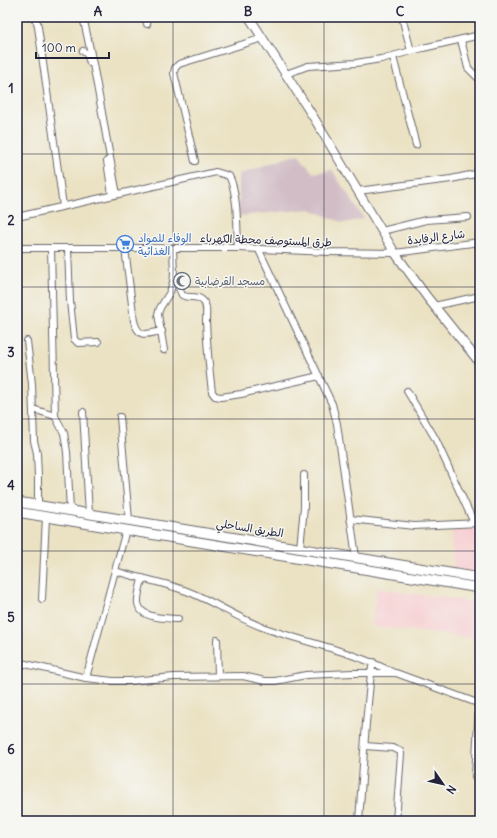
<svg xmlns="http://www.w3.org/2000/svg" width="497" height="838" font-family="Delius,'Playpen Sans Arabic',sans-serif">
<rect width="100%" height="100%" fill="#f6f6f2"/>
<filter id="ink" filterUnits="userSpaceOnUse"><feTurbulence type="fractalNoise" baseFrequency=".025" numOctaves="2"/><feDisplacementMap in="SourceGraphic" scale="8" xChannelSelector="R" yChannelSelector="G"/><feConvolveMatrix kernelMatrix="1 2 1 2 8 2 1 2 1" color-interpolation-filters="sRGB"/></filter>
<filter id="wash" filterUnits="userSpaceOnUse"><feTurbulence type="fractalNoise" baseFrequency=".012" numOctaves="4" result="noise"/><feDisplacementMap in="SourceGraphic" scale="16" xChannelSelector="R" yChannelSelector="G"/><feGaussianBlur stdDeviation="0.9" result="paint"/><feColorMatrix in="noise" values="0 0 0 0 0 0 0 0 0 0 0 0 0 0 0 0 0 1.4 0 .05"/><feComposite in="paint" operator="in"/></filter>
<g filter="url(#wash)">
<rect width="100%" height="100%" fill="#ebe2c3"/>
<g fill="#f7cfd2">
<polygon points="480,529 480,573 453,569 452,531"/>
<polygon points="377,588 480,603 480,639 372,626"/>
</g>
<polygon fill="#d2bdc6" points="298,154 313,173 332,170 364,219 343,223 310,209 239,216 239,174"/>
</g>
<g filter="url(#ink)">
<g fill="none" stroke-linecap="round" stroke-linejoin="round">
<g stroke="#68656b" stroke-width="8">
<g id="minor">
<polyline points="33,17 37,22 38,27 63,206"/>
<path d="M83 17C97 76 105 135 117 194"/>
<polyline points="146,17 147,24"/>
<polyline points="402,17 411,51"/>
<polyline points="461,40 468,68 480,80"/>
<polyline points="83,51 87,54 90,63"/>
<polyline points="393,57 416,145"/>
<polyline points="286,74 308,66 356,63 381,59 423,48 480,35"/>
<polyline points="107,161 112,195"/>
<polyline points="195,161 174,73 175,68 179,64 263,38"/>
<polyline points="358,191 451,179 480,173"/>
<path d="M17 217 216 172 229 176C238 192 237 228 238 248"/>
<polyline points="382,231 426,220 468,217"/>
<polyline points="17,248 238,248 329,252 395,253 480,242"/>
<polyline points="51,248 55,416 64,433 67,452 70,510"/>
<polyline points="68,248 70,301 74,339 78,343 98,342"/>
<path d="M125 248 134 321C139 339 146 334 162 331"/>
<polyline points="258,248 332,404 337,424 356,557"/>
<path d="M174 277 182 295C188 299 196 295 202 300 208 305 206 314 206 321 207 346 209 368 212 392L215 396 221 397 241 394 319 376"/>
<polyline points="434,306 480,296"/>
<polyline points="27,341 32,384 34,441 37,453 38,476 38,505"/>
<polyline points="164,350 158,314 160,308 170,292 173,282 174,275 173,248"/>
<polyline points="407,391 435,438 474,523"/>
<polyline points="33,409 55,416"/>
<polyline points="83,412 89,514"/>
<polyline points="120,417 129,520"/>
<polyline points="350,519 414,526 480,523"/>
<polyline points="300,548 304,507 304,475"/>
<path d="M115 571C141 579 169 583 194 594 217 604 238 618 262 627 306 643 353 651 394 673"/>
<path d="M142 578C141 586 137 596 138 603 140 619 166 618 178 619"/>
<polyline points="42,599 46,517"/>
<polyline points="217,640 218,676"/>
<polyline points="17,662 86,678 113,681 131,681 174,677 243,676 265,681 275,681 306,675 353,673 396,673 480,704"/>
<polyline points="86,678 126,530"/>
<polyline points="365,746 393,748 400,751 401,754 396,821"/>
<polyline points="475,777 479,704"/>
<polyline points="359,821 366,723 371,673 373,662"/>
</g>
</g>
<g stroke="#68656b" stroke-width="10">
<polyline id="major" points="249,17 314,118 395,253 427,297 480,363"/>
</g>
<g stroke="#68656b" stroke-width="11">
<g id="highway">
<polyline points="17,502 480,578"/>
<polyline points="17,512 277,555 480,588"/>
</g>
</g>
<use href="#minor" stroke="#fff" stroke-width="6"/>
<use href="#major" stroke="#fff" stroke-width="8"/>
<use href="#highway" stroke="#fff" stroke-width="9"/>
</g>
</g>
<path fill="none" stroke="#22223b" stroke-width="1" stroke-opacity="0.55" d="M173 17V821M324 17V821M17 154H480M17 287H480M17 419H480M17 551H480M17 684H480"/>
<defs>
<g id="supermarket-ring" transform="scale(0.9)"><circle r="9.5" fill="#f6f6f2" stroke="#3f7fe0" stroke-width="1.5"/><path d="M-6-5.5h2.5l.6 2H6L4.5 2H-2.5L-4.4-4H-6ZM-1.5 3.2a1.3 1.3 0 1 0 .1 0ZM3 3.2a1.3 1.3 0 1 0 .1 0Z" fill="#3f7fe0"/></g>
<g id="mosque-ring" transform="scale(0.9)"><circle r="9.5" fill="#f6f6f2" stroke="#6b7280" stroke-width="1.5"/><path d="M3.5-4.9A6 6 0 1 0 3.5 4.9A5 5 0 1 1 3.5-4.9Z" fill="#6b7280"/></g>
</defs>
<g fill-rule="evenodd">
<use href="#supermarket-ring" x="125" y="244"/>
<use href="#mosque-ring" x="182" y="281"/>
</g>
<g text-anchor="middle" stroke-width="3" stroke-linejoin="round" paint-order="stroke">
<g font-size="11" fill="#22223b" stroke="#f6f6f2">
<text transform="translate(436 237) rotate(-7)" y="4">شارع الرفايدة</text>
<text transform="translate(266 240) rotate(2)" y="4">طرق المستوصف محطة الكهرباء</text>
<text transform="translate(250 528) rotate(9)" y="4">الطريق الساحلي</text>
</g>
<g font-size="11" fill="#366cbe" stroke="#f6f6f2" text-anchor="start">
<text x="138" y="242">الوفاء للمواد<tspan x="138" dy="13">الغذائية</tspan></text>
</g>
<g font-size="11" fill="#5b616d" stroke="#f6f6f2" text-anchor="start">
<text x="195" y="285">مسجد القرضابية</text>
</g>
</g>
<rect width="497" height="838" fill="none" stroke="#f6f6f2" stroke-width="44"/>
<g transform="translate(443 784) rotate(124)" stroke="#f6f6f2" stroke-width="3" paint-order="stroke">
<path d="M0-3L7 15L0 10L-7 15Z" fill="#22223b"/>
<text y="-6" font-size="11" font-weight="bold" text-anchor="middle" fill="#22223b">N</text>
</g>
<path d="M36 52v6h73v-6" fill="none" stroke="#22223b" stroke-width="2"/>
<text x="42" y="52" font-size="12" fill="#22223b" stroke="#f6f6f2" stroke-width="3" paint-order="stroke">100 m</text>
<rect x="22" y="22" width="453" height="794" fill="none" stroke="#22223b" stroke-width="1.5"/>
<g font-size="13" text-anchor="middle" font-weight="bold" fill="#22223b">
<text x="98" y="16">A</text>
<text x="248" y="16">B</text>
<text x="400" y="16">C</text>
<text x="11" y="93">1</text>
<text x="11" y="225">2</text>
<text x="11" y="357">3</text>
<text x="11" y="490">4</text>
<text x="11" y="622">5</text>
<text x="11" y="754">6</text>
</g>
</svg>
